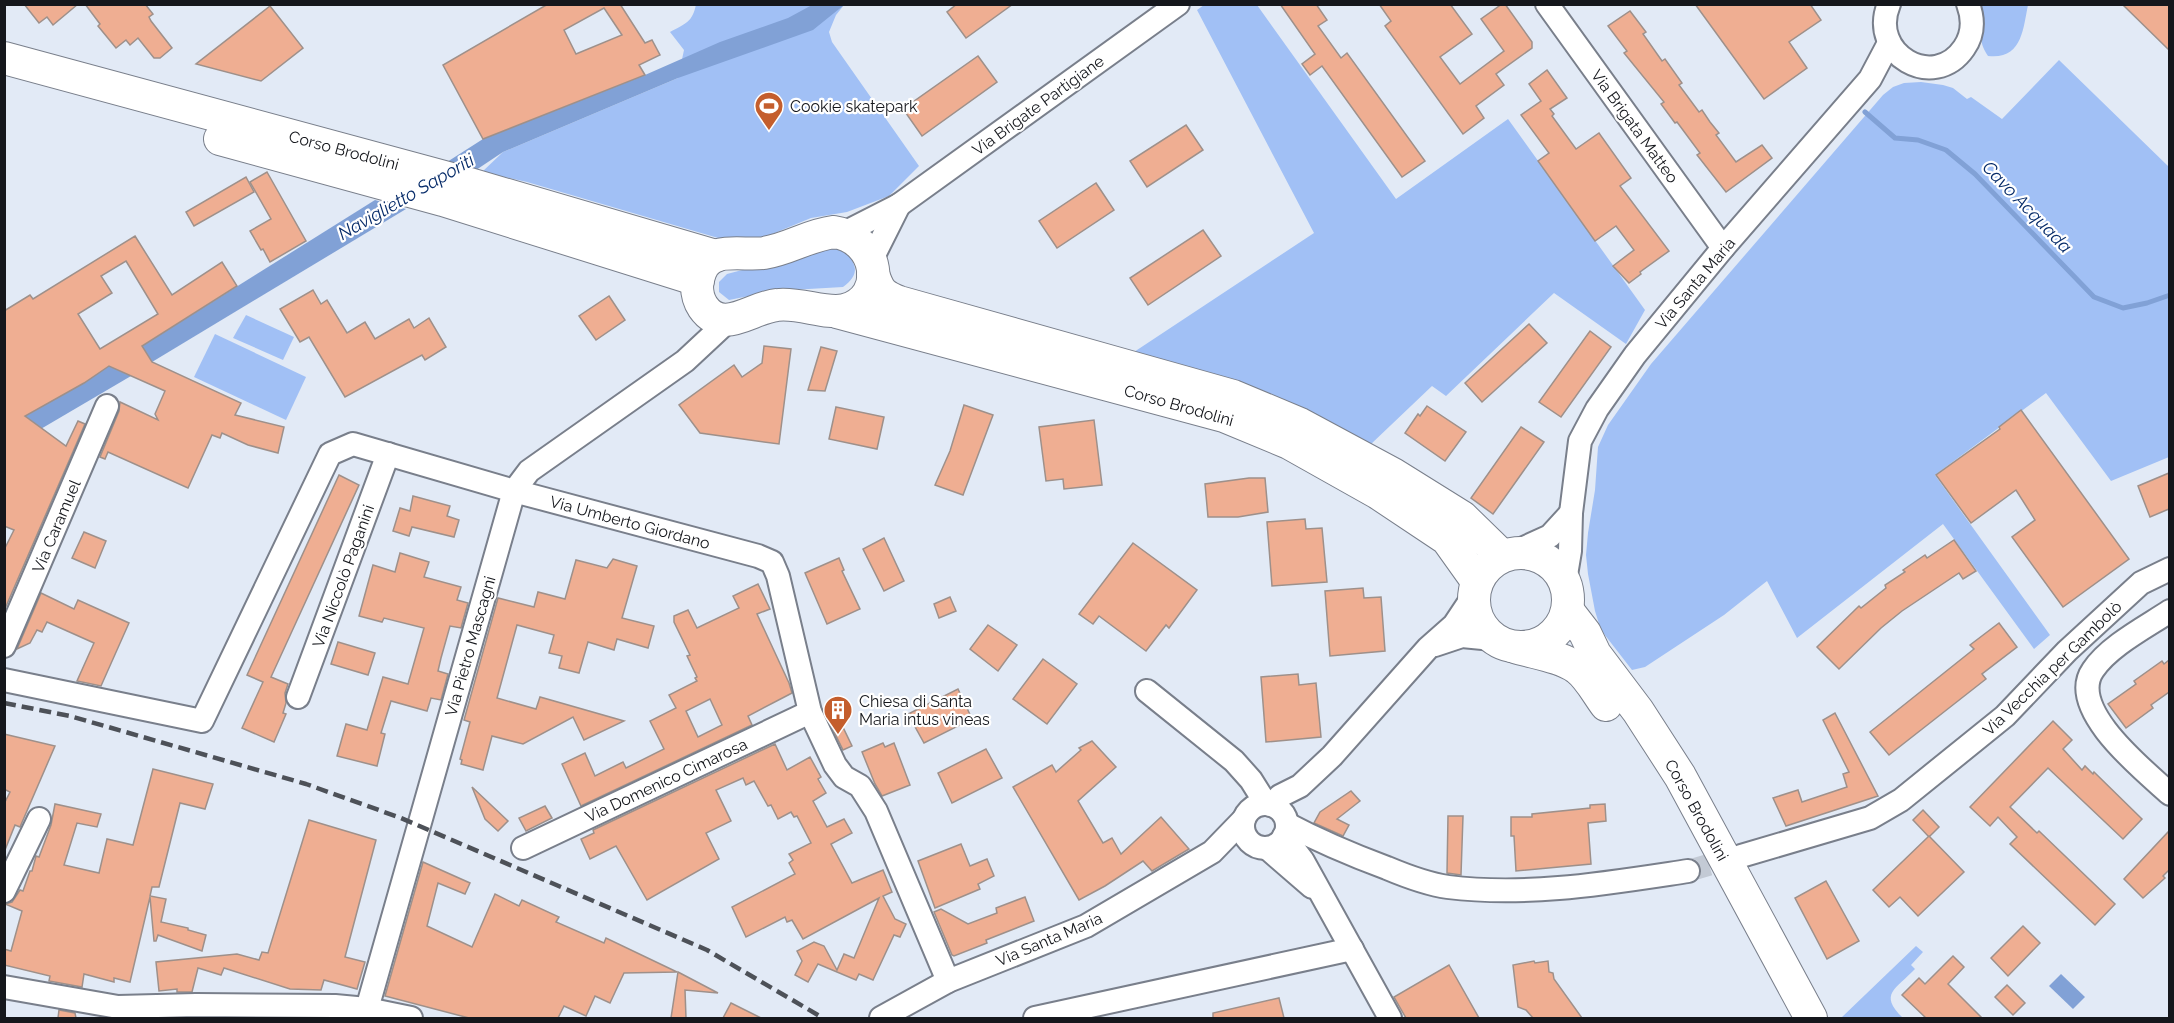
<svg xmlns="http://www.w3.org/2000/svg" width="2174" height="1023" font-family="Raleway,sans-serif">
<rect width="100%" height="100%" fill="#e2eaf6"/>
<g fill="#a1c0f5">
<path d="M696 4 844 5 836 15 829 32 832 42 919 166 889 196 847 212 811 218 765 237 725 240 527 182 482 172 503 152 678 78 684 50 670 32C685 24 693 22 696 4Z"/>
<polygon points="1204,5 1257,5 1396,199 1508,119 1645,310 1626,344 1554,293 1446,396 1432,386 1370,445 1288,402 1257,389 1134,352 1314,233 1197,10"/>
<path d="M1980 5H2028C2023 29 2022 60 1988 56 1977 39 1983 36 1983 19 1983 14 1981 9 1980 5Z"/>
<polygon points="2059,60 2169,167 2169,457 2111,481 2046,393 1935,475 2050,635 2034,649 1943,524 1797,638 1767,581 1724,615 1645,667 1632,670 1601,630 1595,611 1588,574 1586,555 1588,533 1595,490 1598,447 1608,425 1651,364 1883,95 1893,87 1904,83 1921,82 1943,85 1953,88 1967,99 1971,97 2002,119"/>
<path d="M840 247C855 260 863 273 843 287L774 291 729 300 719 292V282L727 274 826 248Z"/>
<polygon points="246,315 294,337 283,360 233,338"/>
<polygon points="215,334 306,377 286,420 194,377"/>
<path d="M1916 946 1923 952 1911 965 1915 969C1896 989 1878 994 1903 1018H1841Z"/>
</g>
<g fill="#81a1d6">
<polygon points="812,5 844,5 813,30 678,78 503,152 476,170 447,162 483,139 645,75 720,42 788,18"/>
<polygon points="375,200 406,209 152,362 142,346"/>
<polygon points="121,358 131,376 5,450 4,428"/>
<polygon points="2061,974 2085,997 2073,1009 2049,986"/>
</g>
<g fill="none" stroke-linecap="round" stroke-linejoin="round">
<polyline stroke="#81a1d6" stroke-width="5" points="1865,112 1895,138 1918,140 1946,150 1975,174 2094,297 2123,308 2147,303 2170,295"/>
</g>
<g fill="#efae92" stroke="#9e908a" stroke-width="1.5" fill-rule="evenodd">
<polygon points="24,4 78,4 53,25 47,17 39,23"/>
<polygon points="85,4 145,4 153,14 149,17 151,21 172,48 160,58 154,58 138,38 130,45 126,40 116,48 98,26 100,24"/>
<path d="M548 4H620L645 43 652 40 660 55 639 65 645 75 483 139 443 65ZM604 8 622 35 576 54 564 30Z"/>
<polygon points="957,4 1013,4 966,38 947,12"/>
<polygon points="1280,4 1316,4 1327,20 1318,26 1341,58 1347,53 1425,161 1402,177 1322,66 1310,75 1302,64 1315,54"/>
<polygon points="1379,4 1450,4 1472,34 1440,57 1460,84 1504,51 1481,19 1502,4 1505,4 1532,42 1532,48 1496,74 1504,85 1476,106 1484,118 1463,134 1385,26 1391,21"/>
<polygon points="1695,4 1810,4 1821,20 1789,42 1807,68 1764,99"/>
<polygon points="2122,4 2169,4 2169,50"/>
<polygon points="270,6 303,48 261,81 196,64"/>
<polygon points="1630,11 1646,32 1643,34 1662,61 1665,59 1682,83 1679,85 1699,112 1702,110 1710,122 1719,133 1716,135 1736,162 1762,145 1772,158 1726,192 1697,155 1700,153 1677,122 1675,123 1661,104 1664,102 1624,53 1627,51 1608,26"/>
<polygon points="978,56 997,82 922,136 903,109"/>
<polygon points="1547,70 1567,98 1550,109 1554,114 1552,116 1576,149 1599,133 1631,178 1620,186 1669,251 1640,272 1641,274 1629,283 1613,266 1634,250 1616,226 1595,241 1538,161 1549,153 1521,115 1541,101 1529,84"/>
<polygon points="1186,125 1203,150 1147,187 1130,161"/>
<polygon points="267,172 306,241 270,262 263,249 261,250 250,231 271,219 250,182"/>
<polygon points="246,177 254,192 194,226 186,212"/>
<polygon points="1096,183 1114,210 1057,248 1039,221"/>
<polygon points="1203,230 1221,256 1148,305 1130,278"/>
<path d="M135 236 172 295 222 262 237 286 142 346 152 362 241 403 235 415 284 427 278 453 248 445 222 433 220 438 212 435 188 488 108 452 105 459 100 457 119 411 120 402 158 420 155 414 165 391 109 366 84 383 25 416 66 446 78 421 85 424 4 611V550L14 530 4 526V311L30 295 33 299ZM126 261 158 314 100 349 78 314 112 293 101 276Z"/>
<polygon points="313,290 321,304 327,300 347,333 365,322 375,339 409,319 414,328 429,318 446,347 425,360 422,355 345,397 309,337 300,342 280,309"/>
<polygon points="609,296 625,320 596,340 579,316"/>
<polygon points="1529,324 1547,343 1482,402 1465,383"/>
<polygon points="1590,331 1611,347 1561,417 1539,402"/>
<polygon points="764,346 791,349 779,444 700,433 679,405 734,365 742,377 762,363"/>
<polygon points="821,347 837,351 825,391 808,390"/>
<polygon points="964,405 993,415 963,495 935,485 950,451"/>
<polygon points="1427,406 1466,432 1445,461 1405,433 1418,414 1420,416"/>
<polygon points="836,407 884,417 877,449 829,439"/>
<polygon points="2021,410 2129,559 2063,607 2012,537 2035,520 2016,490 1971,523 1936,475 2000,429 1999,427"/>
<polygon points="1094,420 1102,485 1064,489 1063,479 1046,481 1039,427"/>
<polygon points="1521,427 1544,442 1493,514 1471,498"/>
<polygon points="2169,473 2169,509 2150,517 2138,486"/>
<polygon points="339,475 359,485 271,677 288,684 285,693 286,703 283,713 286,714 274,742 242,728 263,682 247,675"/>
<polygon points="1249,478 1265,478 1268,512 1238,517 1208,517 1205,484"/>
<polygon points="413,496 450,506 447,516 459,520 454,537 412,527 409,536 393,531 400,508 410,511"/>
<polygon points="1305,519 1306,529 1322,528 1327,582 1272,586 1267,522"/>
<polygon points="84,532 106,541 95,568 72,558"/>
<polygon points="884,538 904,581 884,591 863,549"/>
<polygon points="1954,540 1976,571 1963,579 1959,573 1902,611 1881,628 1839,669 1817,647 1859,606 1861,608 1886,588 1885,585 1905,572 1903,570 1925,555 1927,558"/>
<polygon points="1133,543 1197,590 1169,628 1166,625 1146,651 1099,616 1093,624 1079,614"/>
<polygon points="400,553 429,562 424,577 461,587 457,600 468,603 461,628 450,626 441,658 438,671 448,674 441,700 431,698 427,711 391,701 381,733 385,734 377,766 337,756 346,724 367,730 383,677 408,684 424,628 384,618 382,622 359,616 373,565 395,572"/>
<polygon points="839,558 844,570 842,571 860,609 827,624 805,573"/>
<polygon points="613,559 637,566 622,618 654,626 648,648 617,639 614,650 588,642 579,673 559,668 562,656 549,653 554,635 517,625 497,698 536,709 540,697 624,721 584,740 573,717 523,744 492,736 483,770 461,764 462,760 460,759 470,722 464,720 498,598 534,607 538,592 565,599 576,560 607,568"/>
<path d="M758 584 770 609 757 614 789 683 792 693 748 716 752 725 581 806 562 764 585 753 595 776 623 762 626 768 664 749 650 721 676 708 669 695 697 681 695 678 697 677 687 656 690 655 674 622V616L688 610 697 628 739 608 733 596ZM710 699 722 725 698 737 686 711Z"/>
<polygon points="1363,588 1364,598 1381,597 1385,651 1330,656 1325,591"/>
<polygon points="41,593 74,609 78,600 129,623 101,686 77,681 94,643 47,622 42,632 37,630 30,643 17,649"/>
<polygon points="950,597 956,611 939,618 934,604"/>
<polygon points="1999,623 2017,647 1982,674 1986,679 1889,755 1870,732 1974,649 1970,645"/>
<polygon points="988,625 1017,645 998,671 970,649"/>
<polygon points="338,642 375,653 368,675 331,664"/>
<polygon points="1043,659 1077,684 1047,724 1013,699"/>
<polygon points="2169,660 2169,692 2151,705 2153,708 2126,728 2108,704 2136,684 2134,681 2162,661 2164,664"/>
<polygon points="1298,674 1299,685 1316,683 1321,737 1266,742 1261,677"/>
<polygon points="958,689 972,719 924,743 908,714"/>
<polygon points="1835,713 1878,796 1786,826 1773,798 1798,790 1802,802 1847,787 1843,774 1849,772 1823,720"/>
<polygon points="831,716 838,717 852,746 843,750 827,717"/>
<polygon points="2053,721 2072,740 2063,749 2082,770 2085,766 2093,774 2094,772 2142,819 2123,839 2048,768 2010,807 2037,833 2039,831 2115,904 2095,925 2010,844 2017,837 1998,817 1990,826 1970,807"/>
<polygon points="4,734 55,746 20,827 15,825 5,850 4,804 10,792 4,789"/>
<polygon points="1092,741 1116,767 1078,801 1103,843 1112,838 1121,854 1161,817 1189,849 1152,871 1143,861 1105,886 1079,900 1013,787 1052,765 1056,772 1081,750 1079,748"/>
<polygon points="883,743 885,747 894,743 910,785 882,796 875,784 862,752"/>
<polygon points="775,744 787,770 810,757 821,777 818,779 826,793 813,801 827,827 844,819 852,833 831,844 852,883 883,870 892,892 883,896 895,919 906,924 900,937 894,935 873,980 859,974 856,980 818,964 808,982 795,975 802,961 797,951 814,942 824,946 837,970 844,954 854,958 879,898 803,939 792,920 787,922 785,917 746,937 732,907 795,874 789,863 793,860 789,854 811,843 797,816 794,817 791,812 778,819 771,805 768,806 754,781 746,785 743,778 716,790 731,821 706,833 719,859 647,900 616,846 590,859 581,839 594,833 593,830"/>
<polygon points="986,749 1002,778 952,803 938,773"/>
<polygon points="153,769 213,784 205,809 180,803 159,887 152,887 150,896 166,899 161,922 188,928 188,930 206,935 202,951 158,935 156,941 154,941 150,897 130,982 114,978 114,982 84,974 82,987 49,981 50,976 4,965 4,949 11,951 22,911 5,904 12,902 20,890 23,891 30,871 32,871 36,856 39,857 51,825 55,804 101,814 97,827 77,823 64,865 99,873 107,839 133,845"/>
<polygon points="472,787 508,821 498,831 485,819"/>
<polygon points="1351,791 1360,801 1337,819 1349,825 1343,836 1314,823 1320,812"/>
<polygon points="1605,804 1606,821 1588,823 1591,864 1516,871 1514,836 1511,836 1511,817 1532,817 1532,814 1590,808 1590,805"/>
<polygon points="545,806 552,818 526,831 519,818"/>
<polygon points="1923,810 1939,827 1929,837 1913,820"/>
<polygon points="1448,816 1463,816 1461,875 1447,873"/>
<polygon points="309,820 376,840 345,957 365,962 357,989 324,980 321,990 290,989 224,968 221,975 198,968 192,992 177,992 177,989 159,991 156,962 237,954 259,960 262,952 268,953"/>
<polygon points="2169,831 2169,870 2163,876 2165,878 2143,898 2124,879"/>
<polygon points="1929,836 1964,872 1918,916 1900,897 1889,907 1873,890"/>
<polygon points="961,844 970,866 987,859 994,876 978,884 980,889 935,908 918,861"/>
<polygon points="423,862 470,883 465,894 438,883 427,926 472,947 495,894 519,906 522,900 559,917 556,922 604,943 606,938 677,972 624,973 610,1003 595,996 586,1016 564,1006 558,1018 469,1018 385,996"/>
<polygon points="1826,881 1859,941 1827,959 1795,898"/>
<polygon points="1025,897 1034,921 986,940 987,943 954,956 952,955 934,912 941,909 968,924 997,913 996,908"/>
<polygon points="2023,926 2040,943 2008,976 1991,958"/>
<polygon points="1953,956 1964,967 1948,984 1982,1018 1926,1018 1902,995 1919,978 1925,984"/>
<polygon points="1534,961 1535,963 1548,961 1549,972 1553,973 1554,979 1582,1018 1533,1018 1526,1010 1518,1007 1513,965"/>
<polygon points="1449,965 1479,1018 1406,1018 1394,997"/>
<polygon points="678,972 718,993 685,990 686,1018 671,1018"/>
<polygon points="2007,985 2025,1003 2013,1015 1995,997"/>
<polygon points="1279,998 1284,1018 1213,1018 1213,1013"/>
<polygon points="731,1003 761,1018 723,1018"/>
<polygon points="59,1010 75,1013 76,1018 58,1018"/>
</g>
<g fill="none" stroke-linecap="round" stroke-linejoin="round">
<polyline stroke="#c3cad5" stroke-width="22" stroke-dasharray="22 11" stroke-linecap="butt" points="1688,871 1738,856"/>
<g stroke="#797f8b" stroke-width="26">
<g id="minor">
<polyline points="1547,4 1723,248"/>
<path d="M1889 4C1868 54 1934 92 1964 48 1973 35 1974 20 1968 4"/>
<polyline points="844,233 899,205 1178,4"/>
<polyline points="871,261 899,205"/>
<polyline points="1515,552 1550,536 1571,513"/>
<polyline points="1565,581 1570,551 1571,513 1580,441 1597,409 1635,355 1723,248 1870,79 1889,43"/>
<path d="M2170 611C2146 627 2109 646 2093 670 2066 709 2145 771 2170 794"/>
<polyline points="1435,645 1462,636 1493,639"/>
<polyline points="4,646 107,406"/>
<polyline points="4,680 202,721 330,454 353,444 514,491 758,556 772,562 778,576 810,712 835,765 844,777 860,786 876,811 948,981"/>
<polyline points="1147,691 1234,761 1251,780 1266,804"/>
<polyline points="298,697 388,454"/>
<circle cx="1265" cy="826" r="22"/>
<polyline points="1271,805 1280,796 1300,786 1332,756 1428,648 1454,625 1474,595"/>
<path d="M1287 824C1319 841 1352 855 1387 868 1406 876 1427 884 1448 887 1528 897 1608 883 1688 871"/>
<polyline points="1284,836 1303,861 1390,1018"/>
<polyline points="523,848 810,712"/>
<polyline points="1267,848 1312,887"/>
<polyline points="1741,856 1870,818 1901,800 2005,716 2067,651 2141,583 2170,569"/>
<polyline points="4,891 39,819"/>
<polyline points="4,987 118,1007 196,1005 335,1006 367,1009 411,1018"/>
<polyline points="367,1009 514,491 529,471 685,361 729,320"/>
<polyline points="881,1018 948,981 1086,926 1212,852 1244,819"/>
<polyline points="1035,1018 1352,949"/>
</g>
</g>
<g stroke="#797f8b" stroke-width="34">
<g id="secondary">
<polyline points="4,58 466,183 716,256"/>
<polyline points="220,139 443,200 698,280"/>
<path d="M834 232C879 238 889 298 845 310 826 315 800 302 777 305 752 307 723 336 703 307 699 301 697 293 697 286 698 276 702 264 711 258 722 250 749 255 764 253 789 249 809 235 834 232Z"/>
<path d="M873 274C879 292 882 295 899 302L1233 396 1300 424 1393 474 1462 517 1502 556"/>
<polyline points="837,312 1224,416 1289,443 1378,493 1447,539 1477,581"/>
<circle cx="1521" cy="600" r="47"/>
<polyline points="1568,611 1585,633 1595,654 1638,711 1680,776 1811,1018"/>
<path d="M1515 647C1534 653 1560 656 1577 668 1589 677 1597 693 1606 705"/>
</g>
</g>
<use href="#minor" stroke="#fff" stroke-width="22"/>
<use href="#secondary" stroke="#fff" stroke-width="32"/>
<polyline stroke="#4d5158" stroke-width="4.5" stroke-dasharray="12 6" stroke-linecap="butt" points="4,703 70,716 306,784 401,818 707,950 823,1018"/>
</g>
<defs>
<g id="stadium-pin" transform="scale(1.5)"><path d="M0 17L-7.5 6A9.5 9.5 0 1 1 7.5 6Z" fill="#c45e2d" stroke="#fff"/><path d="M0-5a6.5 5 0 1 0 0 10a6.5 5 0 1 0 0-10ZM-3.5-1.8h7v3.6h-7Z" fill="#fff"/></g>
<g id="building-pin" transform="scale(1.5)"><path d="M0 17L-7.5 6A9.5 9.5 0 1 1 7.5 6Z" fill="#c45e2d" stroke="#fff"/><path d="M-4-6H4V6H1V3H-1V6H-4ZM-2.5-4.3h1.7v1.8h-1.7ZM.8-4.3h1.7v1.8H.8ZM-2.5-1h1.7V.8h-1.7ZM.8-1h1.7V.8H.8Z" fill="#fff"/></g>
</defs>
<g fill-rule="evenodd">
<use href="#stadium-pin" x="769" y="106"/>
<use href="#building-pin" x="838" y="710"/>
</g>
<g text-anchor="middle" stroke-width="4.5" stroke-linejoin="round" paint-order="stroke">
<g font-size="16" fill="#15171c" stroke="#fff">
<text transform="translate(1038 105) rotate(-36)" y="6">Via Brigate Partigiane</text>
<text transform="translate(1635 126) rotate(54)" y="6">Via Brigata Matteo</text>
<text transform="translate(344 150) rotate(15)" y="6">Corso Brodolini</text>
<text transform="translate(1695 283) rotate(-50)" y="6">Via Santa Maria</text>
<text transform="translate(1179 405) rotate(16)" y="6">Corso Brodolini</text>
<text transform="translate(630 522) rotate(15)" y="6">Via Umberto Giordano</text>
<text transform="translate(56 526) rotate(-67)" y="6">Via Caramuel</text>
<text transform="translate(343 576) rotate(-70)" y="6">Via Niccolò Paganini</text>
<text transform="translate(470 646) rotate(-74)" y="6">Via Pietro Mascagni</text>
<text transform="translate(2052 668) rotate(-44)" y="6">Via Vecchia per Gambolò</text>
<text transform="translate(666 780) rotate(-25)" y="6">Via Domenico Cimarosa</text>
<text transform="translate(1697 810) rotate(61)" y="6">Corso Brodolini</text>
<text transform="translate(1049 939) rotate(-23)" y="6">Via Santa Maria</text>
</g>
<g font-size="16" fill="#15171c" stroke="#fff" text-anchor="start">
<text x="790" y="112">Cookie skatepark</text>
<text x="859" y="707">Chiesa di Santa<tspan x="859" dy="18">Maria intus vineas</tspan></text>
</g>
<g font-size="18" font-style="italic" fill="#062b69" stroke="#fff">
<text transform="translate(406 197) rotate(-30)" y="6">Naviglietto Saporiti</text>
<text transform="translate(2027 207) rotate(46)" y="6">Cavo Acquada</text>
</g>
</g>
<rect width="2174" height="1023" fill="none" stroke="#15171c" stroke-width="12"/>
</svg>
